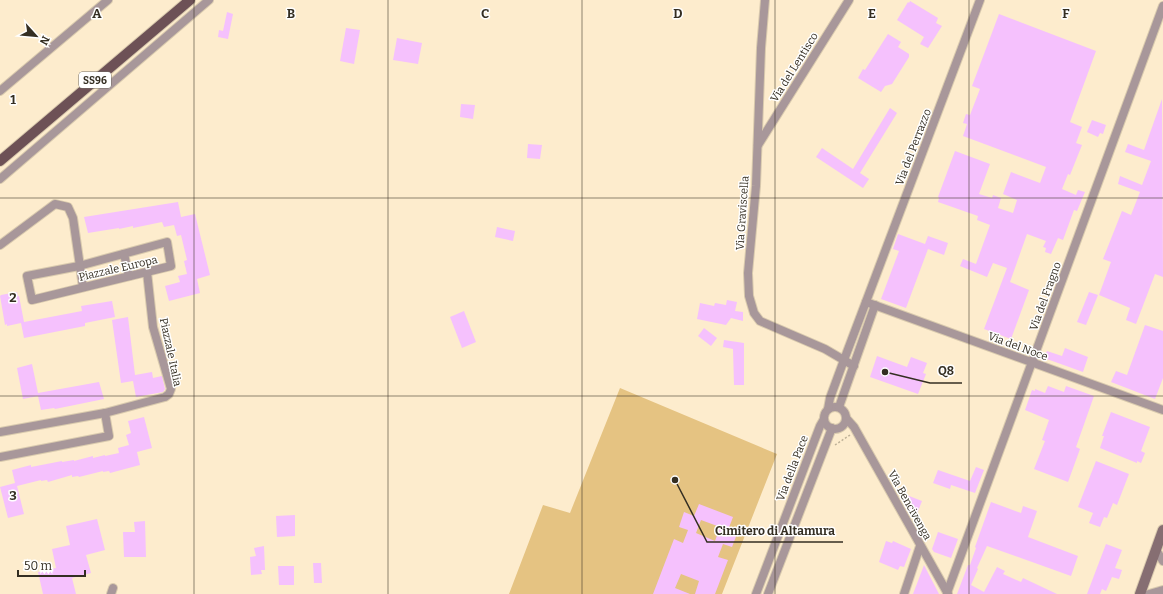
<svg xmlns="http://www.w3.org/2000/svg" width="1163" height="594" font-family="Bitter,serif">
<rect width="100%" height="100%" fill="#fdeccd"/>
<polygon fill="#e5c382" points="620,388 777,454 722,594 509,594 543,505 570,513"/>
<g fill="#f5c1fd" fill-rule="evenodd">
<polygon points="910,1 938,18 936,23 942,26 928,48 920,44 924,37 897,20 908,2 909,3"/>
<polygon points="227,12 233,14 228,39 218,37 219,30 223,31"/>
<polygon points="999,14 1096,51 1070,122 1082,127 1076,143 1082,145 1070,175 1068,174 1062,189 1076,195 1078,190 1085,192 1077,211 1074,210 1063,240 1058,238 1051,254 1045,252 1046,248 1043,247 1046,241 1027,234 1010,282 1029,290 1011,339 984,329 1007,268 993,263 987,277 960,266 963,259 976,264 990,225 977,220 978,216 938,202 939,198 938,197 955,151 990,164 979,194 992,198 993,195 1001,198 998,208 1013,213 1017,200 1003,194 1011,172 1040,183 1046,167 963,136 967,124 963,123 966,114 970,115 980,89 972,86"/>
<polygon points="346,28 360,30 354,64 340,61"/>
<polygon points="888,34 901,42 898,47 909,54 909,57 892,84 885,86 881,92 858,78 863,69 865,70"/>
<polygon points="397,38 422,43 418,64 393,60"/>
<polygon points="1162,99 1163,277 1155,274 1136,324 1126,320 1130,308 1099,295 1111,262 1103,259 1122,211 1131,215 1140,192 1118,184 1120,176 1142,185 1151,161 1125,152 1128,144 1144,150"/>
<polygon points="461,104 475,105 473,119 460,117"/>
<polygon points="890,108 897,113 860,173 869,179 863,188 816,157 822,148 853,169"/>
<polygon points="1092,120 1106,125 1103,134 1100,133 1098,137 1087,132"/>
<polygon points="528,144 542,145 540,159 527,158"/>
<polygon points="178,202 181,217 195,214 210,275 197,279 200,293 169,301 165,286 180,282 178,276 187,274 184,261 187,260 181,235 177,236 174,225 164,227 162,222 133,228 133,226 119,229 119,228 88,233 84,217"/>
<polygon points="497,227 515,231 513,241 495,237"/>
<polygon points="898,234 925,244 928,236 948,243 944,255 928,249 906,308 881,299 899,251 893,249"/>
<polygon points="17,292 18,296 19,296 24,322 82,311 81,306 112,301 115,317 85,323 85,326 24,338 21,323 7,326 7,324 5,325 0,296 1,295"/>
<polygon points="1089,292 1098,295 1086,325 1077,322"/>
<polygon points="727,300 737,302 735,311 743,312 743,321 731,318 726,325 697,319 700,303 714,306 715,303 726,305"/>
<polygon points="464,311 476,342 462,348 450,317"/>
<polygon points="128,317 135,375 152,372 153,378 162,376 165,389 163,392 136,397 133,381 121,383 112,320"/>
<polygon points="1145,325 1163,331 1163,378 1155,399 1111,382 1116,371 1127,375"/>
<polygon points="704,328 717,338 711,346 698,336"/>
<polygon points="724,340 744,343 744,385 734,385 733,349 723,347"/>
<polygon points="1065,348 1088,357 1083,372 1044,358 1047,351 1062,356"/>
<polygon points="877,356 907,367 911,357 927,363 923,373 926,374 918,394 870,377"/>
<polygon points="32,364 38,393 99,382 104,399 55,409 54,408 41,410 38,396 23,399 17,368"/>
<polygon points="1048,386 1064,392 1066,386 1094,396 1076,447 1080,449 1068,482 1034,469 1045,441 1042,440 1049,420 1025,410 1032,390 1035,391 1035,389 1045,393"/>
<polygon points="1111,412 1150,427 1141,451 1145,453 1141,463 1137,461 1137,463 1100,448 1104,436 1102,436"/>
<polygon points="144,417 152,448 137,452 140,465 110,473 109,471 103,472 103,471 79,477 78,476 72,477 72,475 48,482 47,480 41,481 41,480 17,486 24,514 8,518 0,487 15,483 12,470 31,465 31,467 62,461 62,462 74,460 74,461 93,456 93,458 105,455 105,456 119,453 118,448 129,445 126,435 131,433 128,421"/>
<polygon points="1096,461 1129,474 1117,505 1113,503 1107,518 1104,517 1100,527 1089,523 1093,513 1078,507"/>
<polygon points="976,467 984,470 975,493 951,485 950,489 933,483 938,470 970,481"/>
<polygon points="899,492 922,501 915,519"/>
<polygon points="991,502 1021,513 1023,506 1037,511 1028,537 1078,556 1071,576 987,546 977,568 978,569 971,585 984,592 997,567 1005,571 1003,574 1021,582 1023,578 1057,594 957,594 968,565 970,565 976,548 975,547"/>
<path d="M699 504 733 517 728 530 737 534 732 547 723 544 718 557 728 560 715 594H695L699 581 681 574 675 588 690 594H653L674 539 683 543 688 530 679 527 684 512 694 516ZM701 520 720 527 715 541 696 533Z"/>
<polygon points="295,515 295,536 277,537 276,516"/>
<polygon points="97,519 105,550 86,555 91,573 72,578 76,594 43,594 38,572 56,568 52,549 70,545 66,526"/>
<polygon points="145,521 146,557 124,557 123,532 135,532 134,522"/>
<polygon points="938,532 958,539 951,558 934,552 932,549"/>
<polygon points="886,541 892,543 893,541 911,549 904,567 900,566 898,570 879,562"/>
<polygon points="1106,544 1122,550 1115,568 1122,570 1119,579 1112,577 1106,591 1102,589 1100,594 1087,594"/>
<polygon points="264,546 265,570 261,570 262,574 251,575 250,557 256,556 254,548"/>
<polygon points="313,563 321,563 322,583 314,583"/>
<polygon points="924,565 939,594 913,594"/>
<polygon points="278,566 294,566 294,585 279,585"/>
</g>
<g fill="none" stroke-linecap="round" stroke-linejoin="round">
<g stroke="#d9caae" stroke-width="10">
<g id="minor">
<polyline points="765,0 761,48 756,186 748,273 749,296 754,313 760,321 825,349 854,366"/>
<polyline points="0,91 108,0"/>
<polyline points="758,145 849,0"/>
<polyline points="0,179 209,0"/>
<polygon points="167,242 171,266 32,300 27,276 79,266"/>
<polyline points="0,245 55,204 68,207 73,218 83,287"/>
<polyline points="124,254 129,276"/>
<polyline points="866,302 1163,410"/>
<circle cx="835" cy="418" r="11"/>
<polyline points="839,407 875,305"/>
<polyline points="828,409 830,398 844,360 980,0"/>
<polyline points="105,413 165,397 169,394 171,389 153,327 147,272"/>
<polyline points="846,418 854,427 948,594"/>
<polyline points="0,432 105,413 109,436 0,457"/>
<polyline points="1156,550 1163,561"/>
<polyline points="947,593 1163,6"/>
<polyline points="111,594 113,588"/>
<polyline points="756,594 820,426 824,419"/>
<polyline points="768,594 832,428"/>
<polyline points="904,594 920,546"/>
<polyline points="1149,594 1163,590"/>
</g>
</g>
<g stroke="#d9caae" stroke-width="12">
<polyline id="secondary" points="1140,594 1163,530"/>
</g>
<g stroke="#d9caae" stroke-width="12">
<polyline id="primary" points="0,161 190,0"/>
</g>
<polyline stroke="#beb197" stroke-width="1.5" stroke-dasharray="2 2" stroke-linecap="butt" points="835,445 850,435"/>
<use href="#minor" stroke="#a8979a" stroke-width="8"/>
<use href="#secondary" stroke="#866e72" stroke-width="10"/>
<use href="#primary" stroke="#6d5156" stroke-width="10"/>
</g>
<path fill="none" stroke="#342e22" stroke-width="1" stroke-opacity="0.55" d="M194 0V594M388 0V594M582 0V594M775 0V594M969 0V594M0 198H1163M0 396H1163"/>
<g text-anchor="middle" stroke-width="3" stroke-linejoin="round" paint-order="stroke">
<rect fill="#fff" stroke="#716d64" stroke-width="1" x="79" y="72" width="32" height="16" rx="3"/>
<g font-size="10" font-weight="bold" fill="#342e22">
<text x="95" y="84">SS96</text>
</g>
<g font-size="11" fill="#342e22" stroke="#fff">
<text transform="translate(794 67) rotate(-58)" y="4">Via del Lentisco</text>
<text transform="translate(913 147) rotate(-69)" y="4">Via del Perrazzo</text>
<text transform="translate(742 213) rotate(-86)" y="4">Via Graviscella</text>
<text transform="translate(118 268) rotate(-13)" y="4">Piazzale Europa</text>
<text transform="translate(1045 296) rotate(-70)" y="4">Via del Fragno</text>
<text transform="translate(1018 346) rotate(20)" y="4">Via del Noce</text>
<text transform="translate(171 352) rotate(78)" y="4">Piazzale Italia</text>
<text transform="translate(792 468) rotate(-69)" y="4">Via della Pace</text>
<text transform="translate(910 505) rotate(61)" y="4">Via Bencivenga</text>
</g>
</g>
<g font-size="13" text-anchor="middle" font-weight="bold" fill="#342e22" stroke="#fff" stroke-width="3" stroke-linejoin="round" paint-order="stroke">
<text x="97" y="18">A</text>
<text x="291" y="18">B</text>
<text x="485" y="18">C</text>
<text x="678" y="18">D</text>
<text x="872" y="18">E</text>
<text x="1066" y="18">F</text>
<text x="13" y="104">1</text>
<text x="13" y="302">2</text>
<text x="13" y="500">3</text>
</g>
<path fill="none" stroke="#342e22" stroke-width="1.5" d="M885 372L930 383H962M675 480L707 542H843"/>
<g fill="#342e22" stroke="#fff" stroke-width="1.5">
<circle cx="885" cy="372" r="4"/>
<circle cx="675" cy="480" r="4"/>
</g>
<g font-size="12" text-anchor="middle" font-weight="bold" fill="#342e22" stroke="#fff" stroke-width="3" stroke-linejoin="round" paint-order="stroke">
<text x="946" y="375">Q8</text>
<text x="775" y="535">Cimitero di Altamura</text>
</g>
<g transform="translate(36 36) rotate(117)" stroke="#ffffff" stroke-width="3" paint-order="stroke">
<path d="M0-3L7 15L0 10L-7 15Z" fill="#342e22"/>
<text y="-6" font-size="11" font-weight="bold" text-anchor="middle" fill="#342e22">N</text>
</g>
<path d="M18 570v6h67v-6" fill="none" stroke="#342e22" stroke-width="2"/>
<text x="24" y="570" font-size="12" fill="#342e22" stroke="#ffffff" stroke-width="3" paint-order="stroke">50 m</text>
</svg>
